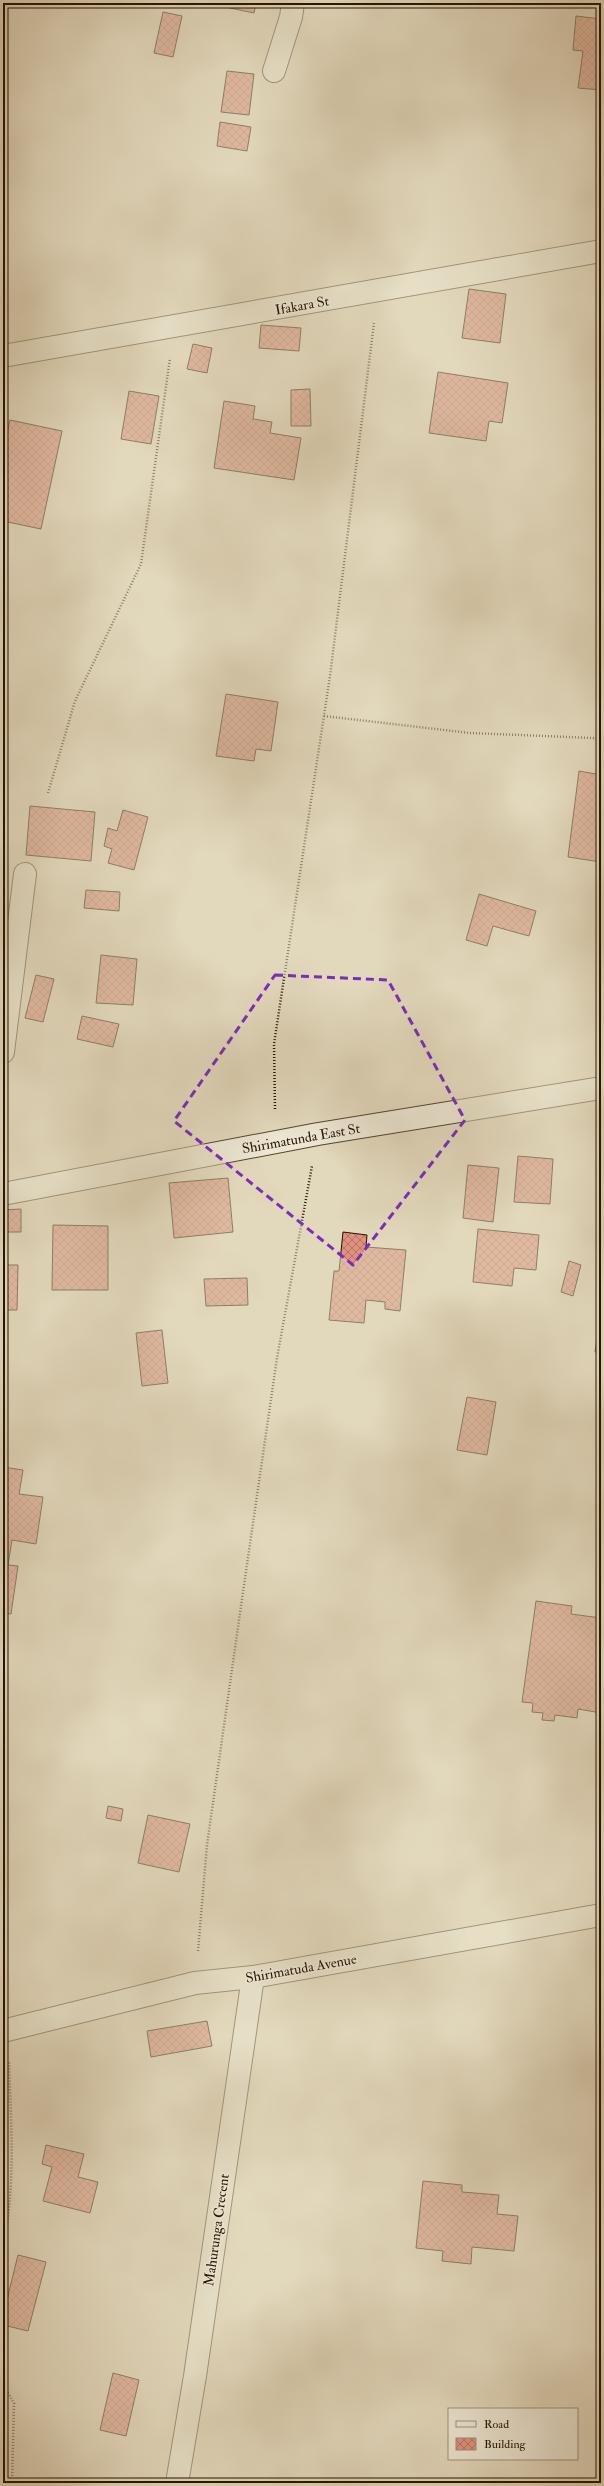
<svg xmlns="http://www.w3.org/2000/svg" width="604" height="2486" font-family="'IM FELL Double Pica',serif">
<defs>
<pattern id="building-cross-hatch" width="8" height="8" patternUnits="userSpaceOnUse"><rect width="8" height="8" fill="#de917e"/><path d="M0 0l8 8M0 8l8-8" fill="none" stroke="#b47565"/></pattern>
</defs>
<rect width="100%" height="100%" fill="#e2d8bc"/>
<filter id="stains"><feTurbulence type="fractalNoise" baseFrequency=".005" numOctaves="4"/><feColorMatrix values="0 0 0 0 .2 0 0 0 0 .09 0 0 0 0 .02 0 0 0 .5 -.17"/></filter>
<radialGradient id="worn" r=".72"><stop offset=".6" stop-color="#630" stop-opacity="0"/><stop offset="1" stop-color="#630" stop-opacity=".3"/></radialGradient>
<g fill="url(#building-cross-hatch)" stroke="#251200">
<polygon points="206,3 256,3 254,13"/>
<polygon points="163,12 182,16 173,57 154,53"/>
<polygon points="576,16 601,19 601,90 578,88 583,51 573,50"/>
<polygon points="227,71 254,74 249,115 221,112"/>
<polygon points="220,122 251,127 247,151 217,146"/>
<polygon points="469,289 506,294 500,343 462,338"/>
<polygon points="261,325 301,328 299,351 259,348"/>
<polygon points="193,344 212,348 207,373 187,369"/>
<polygon points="438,372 508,383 502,423 489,421 486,441 429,433"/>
<polygon points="310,389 311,426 291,426 291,390"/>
<polygon points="129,391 159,396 151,444 121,439"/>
<polygon points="224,401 255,406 253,419 272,422 270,433 301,438 294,480 214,468"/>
<polygon points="10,420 62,431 41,529 3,521 3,452"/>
<polygon points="226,694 278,702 271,751 256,749 254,761 216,756"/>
<polygon points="579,771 601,775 601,862 568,857"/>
<polygon points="30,806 95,812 91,861 26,855"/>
<polygon points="123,810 148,817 134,870 108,863 112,849 104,846 108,828 117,831"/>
<polygon points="86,890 120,892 119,911 84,908"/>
<polygon points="479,894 536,911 529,936 493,926 487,946 466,940"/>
<polygon points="101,955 137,959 133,1005 96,1003"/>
<polygon points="36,975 54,979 43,1022 25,1018"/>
<polygon points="82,1016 119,1024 113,1047 77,1039"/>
<polygon points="518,1156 553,1159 550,1204 514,1202"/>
<polygon points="468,1165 499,1168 493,1222 463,1218"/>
<polygon points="228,1178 233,1232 174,1238 169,1183"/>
<polygon points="21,1209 21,1232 3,1232 3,1210"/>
<polygon points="53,1225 108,1226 108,1290 52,1290"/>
<polygon points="478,1229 539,1235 536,1270 514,1268 512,1286 473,1282"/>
<polygon points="343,1232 367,1235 366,1247 406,1250 400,1311 385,1309 385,1302 366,1300 364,1323 329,1320 334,1271 339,1271"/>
<polygon points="569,1261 581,1265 573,1296 561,1292"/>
<polygon points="3,1265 18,1265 17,1310 3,1310"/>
<polygon points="247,1278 248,1305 206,1306 204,1279"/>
<polygon points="601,1308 601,1353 595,1352"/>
<polygon points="162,1330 168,1383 142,1386 136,1333"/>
<polygon points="467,1397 496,1402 487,1455 457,1450"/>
<polygon points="3,1467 23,1470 19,1494 43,1497 36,1544 12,1540 8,1565 18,1566 11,1614 3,1613"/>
<polygon points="536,1601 572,1606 571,1614 601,1618 601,1713 578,1709 577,1718 555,1715 554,1721 542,1720 543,1713 532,1712 533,1703 522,1702"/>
<polygon points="108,1806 123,1809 121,1821 106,1818"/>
<polygon points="148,1815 190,1824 179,1872 138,1863"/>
<polygon points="207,2021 212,2046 151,2057 147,2031"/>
<polygon points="46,2145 84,2154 78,2177 98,2182 90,2213 43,2201 52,2167 42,2164"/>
<polygon points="423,2181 462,2185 462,2192 499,2195 497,2214 518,2216 514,2251 472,2247 471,2264 442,2261 443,2251 416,2248"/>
<polygon points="18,2255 46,2262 28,2331 3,2325 3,2316"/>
<polygon points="113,2373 139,2380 126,2436 100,2430"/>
</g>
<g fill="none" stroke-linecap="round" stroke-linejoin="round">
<g stroke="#54442f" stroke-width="24">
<g id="minor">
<polyline points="274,71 291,17 293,3"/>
<polyline points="3,356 601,251"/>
<polyline points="3,1052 25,874"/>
<polyline points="3,1194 318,1134 601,1088"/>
<polyline points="3,2031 195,1983 253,1977 601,1915"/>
<polyline points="177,2483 195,2376 253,1977"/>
</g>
</g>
<g stroke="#251200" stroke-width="2.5" stroke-dasharray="1 2" stroke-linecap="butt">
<polyline points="324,716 470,733 593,738 601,741"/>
<polyline points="48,793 75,701 141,564 170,358"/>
<polyline points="275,1109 274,1044 330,676 374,323"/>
<polyline points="198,1951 207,1845 242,1599 277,1358 312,1166"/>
<path d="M3 2246C16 2186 11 2123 9 2062"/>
<polyline points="3,2385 14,2403 12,2483"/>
</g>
<use href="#minor" stroke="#ece6d3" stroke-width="22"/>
</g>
<path d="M0 0H604V2486H0ZM275 975 388 980 465 1120 353 1265 174 1121Z" fill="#e2d8bc" fill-opacity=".55" fill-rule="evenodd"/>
<path fill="none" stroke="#7b2cbf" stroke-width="3" stroke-dasharray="8 5" stroke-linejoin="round" d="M275 975 388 980 465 1120 353 1265 174 1121Z"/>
<g text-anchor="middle" stroke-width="3" stroke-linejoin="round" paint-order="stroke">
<g font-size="14" fill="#251200" stroke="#ece6d3">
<text transform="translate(302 305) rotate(-10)" y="5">Ifakara St</text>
<text transform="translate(301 1138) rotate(-10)" y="5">Shirimatunda East St</text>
<text transform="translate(301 1968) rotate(-10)" y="5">Shirimatuda Avenue</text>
<text transform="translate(216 2230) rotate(-82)" y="5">Mahurunga Crecent</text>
</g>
</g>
<rect width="604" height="2486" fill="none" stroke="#e2d8bc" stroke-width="16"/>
<rect x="4" y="4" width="596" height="2478" fill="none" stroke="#251200" stroke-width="2"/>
<rect x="8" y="8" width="588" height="2470" fill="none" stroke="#251200"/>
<rect x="448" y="2408" width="130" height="52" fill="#ece6d3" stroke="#9c917f"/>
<rect x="456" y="2421" width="20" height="6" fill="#ece6d3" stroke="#9c917f"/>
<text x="484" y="2428" font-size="12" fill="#251200">Road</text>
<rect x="456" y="2438" width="20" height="12" fill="url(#building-cross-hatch)" stroke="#9c917f"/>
<text x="484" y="2448" font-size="12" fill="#251200">Building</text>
<rect width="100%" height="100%" filter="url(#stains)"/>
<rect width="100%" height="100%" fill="url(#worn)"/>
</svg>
